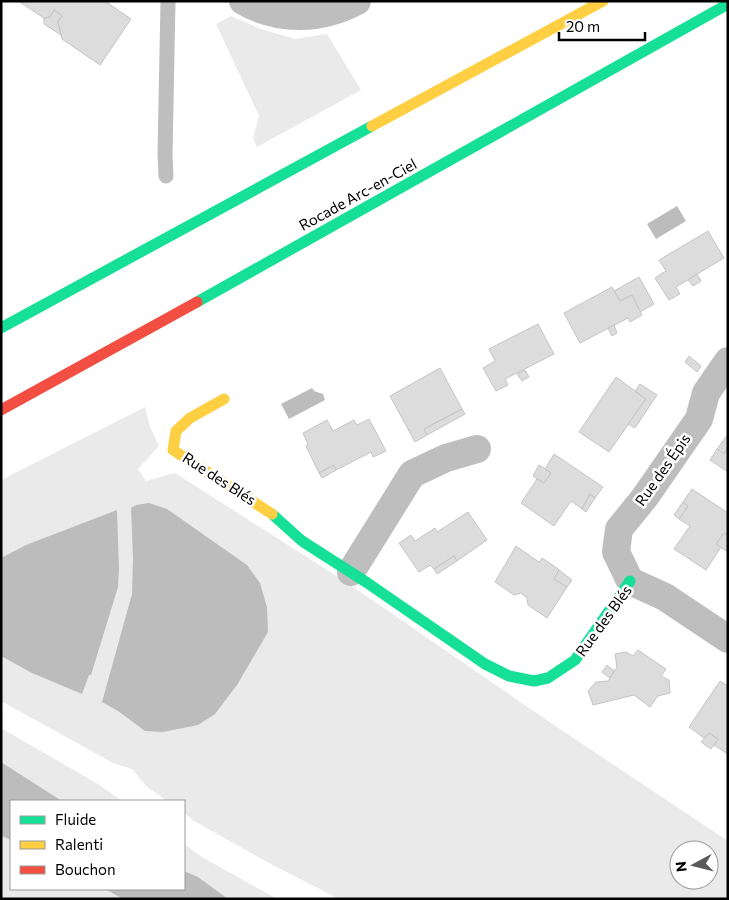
<svg xmlns="http://www.w3.org/2000/svg" width="729" height="900" font-family="Commissioner,sans-serif">
<rect width="100%" height="100%" fill="#fff"/>
<g fill="#eaeaea" fill-rule="evenodd">
<polygon points="231,16 261,29 295,39 327,34 361,90 257,147 253,138 259,116 216,24"/>
<path d="M145 407 150 427 159 446 138 469 146 481 175 473 346 582 554 725 728 841V899H339L267 862 194 821 184 813V801H167L146 786 132 769 113 763 1 701V480ZM679 850H709V880H679Z"/>
<polygon points="1,728 98,784 122,801 62,801 1,762"/>
<polygon points="1,836 11,840 11,889 105,889 123,899 1,899"/>
<polygon points="184,844 202,857 277,899 227,899 184,871"/>
</g>
<g fill="#bcbcbc">
<polygon points="677,206 686,221 656,239 647,224"/>
<polygon points="312,388 314,391 323,394 325,400 289,419 281,404"/>
<polygon points="149,503 167,509 247,565 260,583 267,607 268,632 237,685 215,714 198,725 163,732 145,731 118,711 102,702 132,594 133,558 131,508 136,505"/>
<polygon points="117,510 119,569 118,587 91,675 89,675 82,694 32,673 1,656 1,558 26,545"/>
<polygon points="1,762 62,801 11,801 11,840 1,836"/>
<polygon points="184,871 198,877 228,899 123,899 105,889 184,889"/>
</g>
<g fill="#dcdcdc" stroke="#c5c5c5">
<polygon points="18,1 105,1 131,19 100,65 62,39 58,22 62,16 54,10 50,17 44,18"/>
<polygon points="54,10 62,16 58,22 61,35 44,24 44,18 50,17"/>
<polygon points="708,231 724,258 676,287 680,294 669,300 655,278 666,271 659,260"/>
<polygon points="697,274 701,281 693,286 688,280"/>
<polygon points="639,277 654,304 640,312 632,295 620,301 614,291"/>
<polygon points="612,287 620,301 632,295 642,315 630,322 628,318 580,343 564,313"/>
<polygon points="538,324 554,354 505,379 508,385 496,391 483,368 495,361 489,349"/>
<polygon points="614,325 617,333 612,336 608,328"/>
<polygon points="689,356 701,366 697,372 685,362"/>
<polygon points="440,368 462,409 424,429 427,435 415,442 390,396"/>
<polygon points="525,370 529,377 522,381 517,374"/>
<polygon points="616,377 646,399 609,452 579,432"/>
<polygon points="640,384 657,395 635,428 628,424 646,399 635,391"/>
<polygon points="462,409 465,414 427,435 424,429"/>
<polygon points="369,419 386,451 373,457 371,452 336,470 334,465 319,473 306,446 308,444 303,433 327,420 333,431 354,420 357,425"/>
<polygon points="728,434 728,448 724,454 717,449"/>
<polygon points="728,448 728,472 710,460 717,449 724,454"/>
<polygon points="554,454 603,487 595,498 590,494 582,509 571,501 554,526 521,503 537,479 544,483 551,473 545,469"/>
<polygon points="334,465 336,470 322,478 319,473"/>
<polygon points="539,465 551,473 544,483 533,476"/>
<polygon points="692,489 728,513 728,536 724,533 716,544 721,547 706,570 674,549 690,526 679,519 688,506 683,502"/>
<polygon points="590,494 595,498 586,512 582,509"/>
<polygon points="683,502 688,506 679,519 674,515"/>
<polygon points="468,512 487,540 457,561 454,556 434,569 430,565 419,572 399,543 411,535 415,541 435,528 437,532"/>
<polygon points="724,533 728,536 726,551 716,544"/>
<polygon points="516,546 539,562 542,558 557,568 559,570 554,579 567,587 547,618 528,605 527,598 521,593 514,595 495,582"/>
<polygon points="454,556 457,561 437,574 434,569"/>
<polygon points="559,570 572,580 567,587 554,579"/>
<polygon points="638,650 666,669 661,676 669,680 670,693 658,696 650,707 634,695 593,705 588,691 596,682 608,681 617,667 615,654 626,652 633,656"/>
<polygon points="607,665 614,671 610,678 602,672"/>
<polygon points="720,681 728,686 728,754 714,745 718,739 709,733 704,738 689,727"/>
<polygon points="709,733 718,739 711,749 701,742"/>
</g>
<g fill="none" stroke-linecap="round" stroke-linejoin="round">
<polyline stroke="#bebebe" stroke-width="15" points="166,176 165,155 168,1"/>
<g stroke="#bebebe" stroke-width="28">
<path d="M243 1C279 22 321 20 357 1"/>
<polyline points="728,361 706,393 699,419 645,497 619,529 616,552 630,581 665,597 728,639"/>
<polyline points="351,572 412,474 446,458 477,449"/>
</g>
<g stroke="#16e098" stroke-width="11">
<polyline points="197,302 728,4"/>
<polyline points="1,328 372,126"/>
<polyline points="272,514 302,541 366,582 485,664 509,676 534,681 548,678 575,660 630,581"/>
</g>
<g stroke="#ffcf43" stroke-width="11">
<polyline points="372,126 603,1"/>
<polyline points="224,399 190,418 176,431 173,450 272,514"/>
</g>
<polyline stroke="#f24e42" stroke-width="11" points="1,410 197,302"/>
</g>
<g text-anchor="middle" stroke-width="5" stroke-linejoin="round" paint-order="stroke">
<g font-size="15" fill="#000" stroke="#fff">
<text transform="translate(358 195) rotate(-29)" y="5">Rocade Arc-en-Ciel</text>
<text transform="translate(663 470) rotate(-55)" y="5">Rue des Épis</text>
<text transform="translate(219 479) rotate(33)" y="5">Rue des Blés</text>
<text transform="translate(604 621) rotate(-54)" y="5">Rue des Blés</text>
</g>
</g>
<rect width="729" height="900" fill="none" stroke="#000000" stroke-width="5"/>
<rect x="10" y="800" width="175" height="90" fill="#ffffff" stroke="#999999"/>
<rect x="20" y="816" width="25" height="8" fill="#16e098" stroke="#999999"/>
<text x="55" y="825" font-size="15" fill="#000000">Fluide</text>
<rect x="20" y="841" width="25" height="8" fill="#ffcf43" stroke="#999999"/>
<text x="55" y="850" font-size="15" fill="#000000">Ralenti</text>
<rect x="20" y="866" width="25" height="8" fill="#f24e42" stroke="#999999"/>
<text x="55" y="875" font-size="15" fill="#000000">Bouchon</text>
<g transform="translate(694 865) rotate(263)"><circle r="24" fill="#ffffff" stroke="#999999"/>
<path d="M0-4L9 19L0 12L-9 19Z" fill="#595959"/>
<text y="-8" font-size="14" font-weight="bold" text-anchor="middle" fill="#000000">N</text>
</g>
<path d="M559 32v8h86v-8" fill="none" stroke="#000000" stroke-width="2.5"/>
<text x="566" y="32" font-size="15" fill="#000000" stroke="#ffffff" stroke-width="4" paint-order="stroke">20 m</text>
</svg>
